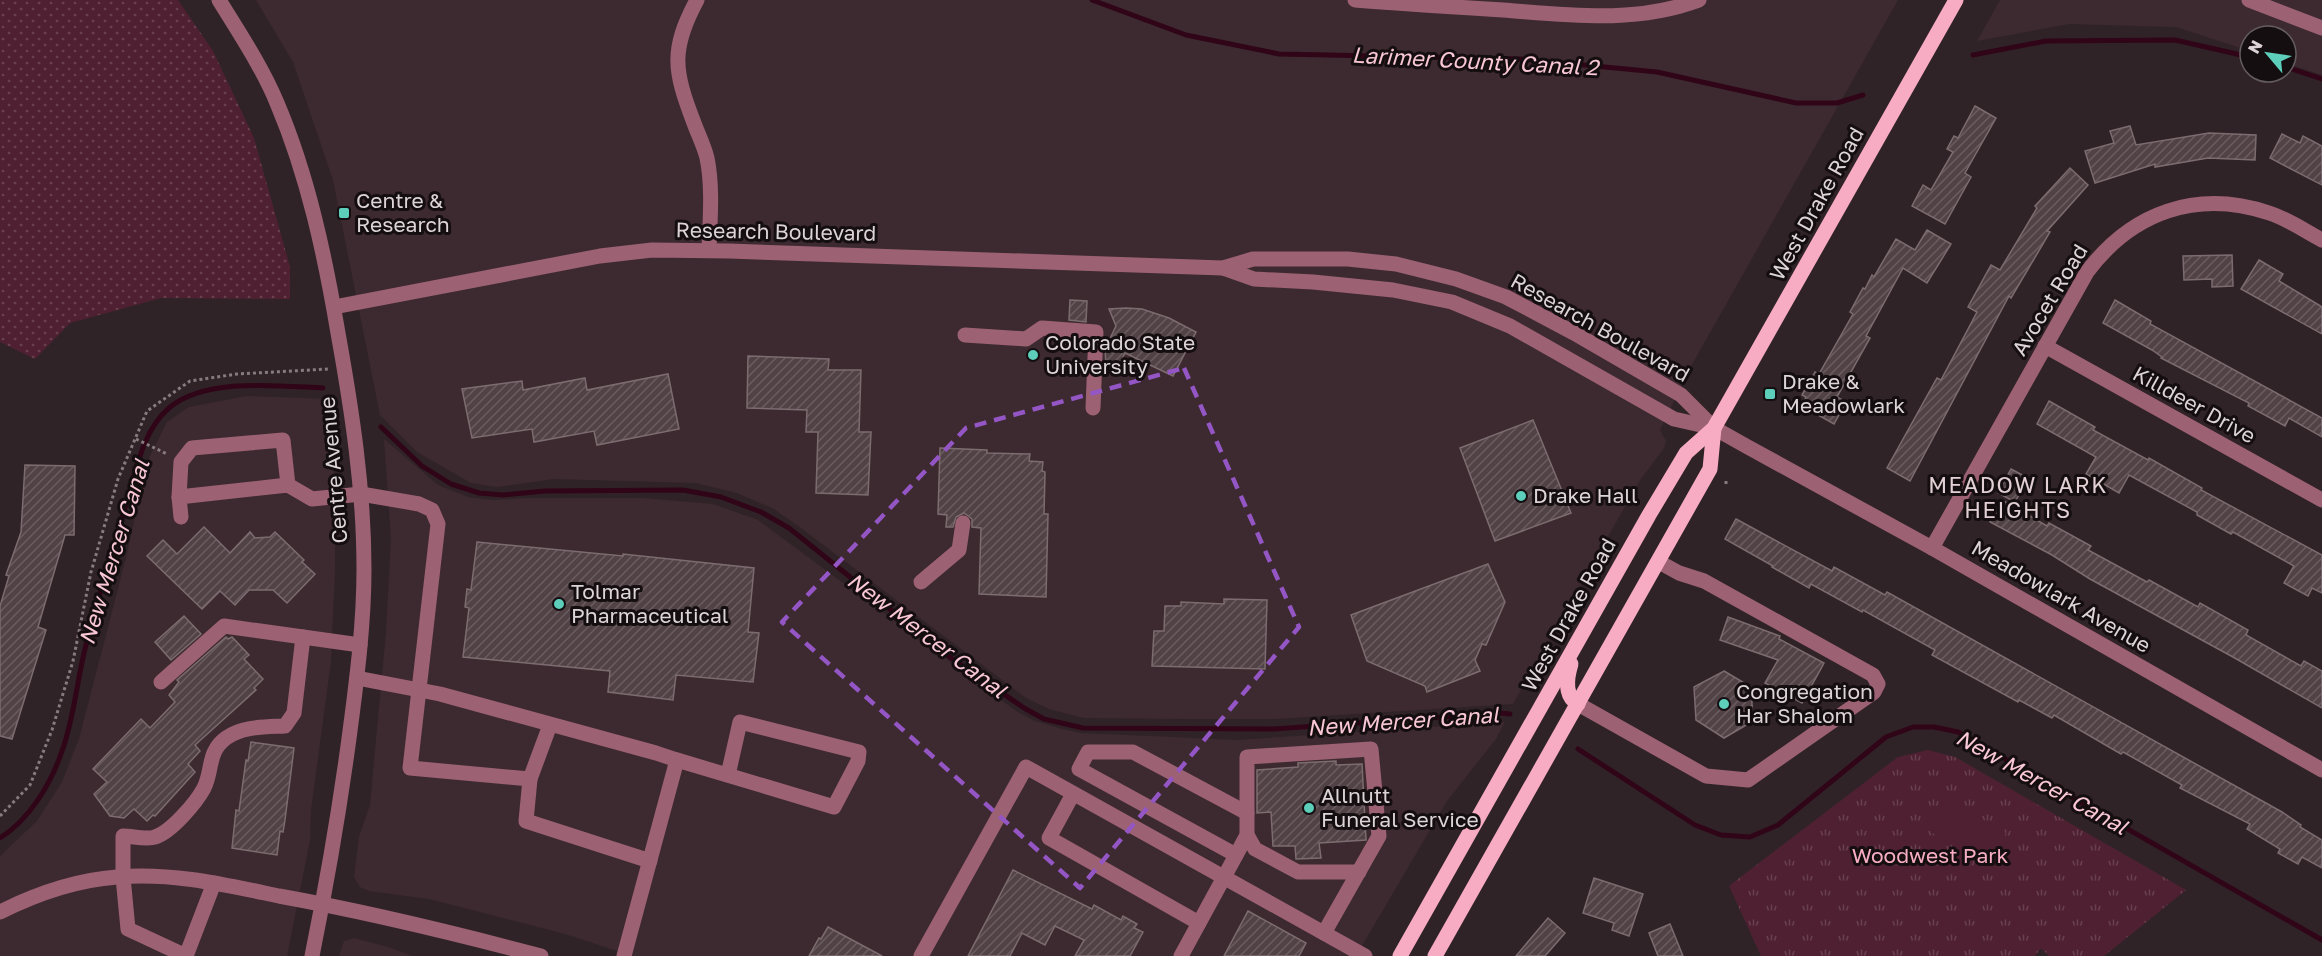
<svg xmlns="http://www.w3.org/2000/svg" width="2322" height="956" font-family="'Golos Text',sans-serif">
<defs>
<pattern id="grass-dots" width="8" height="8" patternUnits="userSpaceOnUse" patternTransform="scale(1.5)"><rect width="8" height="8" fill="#4f2031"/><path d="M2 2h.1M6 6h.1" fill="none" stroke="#68404e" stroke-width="1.8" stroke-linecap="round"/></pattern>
<pattern id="park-tufts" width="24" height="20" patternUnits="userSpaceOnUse" patternTransform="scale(1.5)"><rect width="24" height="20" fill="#4f2031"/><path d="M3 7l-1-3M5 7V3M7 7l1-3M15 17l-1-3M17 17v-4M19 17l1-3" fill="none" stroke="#68404e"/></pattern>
<pattern id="building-hatch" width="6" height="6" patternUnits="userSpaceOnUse" patternTransform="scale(1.5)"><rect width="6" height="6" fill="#514246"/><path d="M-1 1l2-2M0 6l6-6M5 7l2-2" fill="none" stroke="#6a5c60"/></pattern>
</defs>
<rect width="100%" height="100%" fill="#302327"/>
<g fill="#3d2a30">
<polygon points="256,0 1898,0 1690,368 1660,430 1666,441 1664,448 1640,480 1513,704 1275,719 1187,719 1084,718 1049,709 1026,698 801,528 774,509 737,493 696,483 554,479 497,487 471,483 417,452 380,415 333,180 293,62"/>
<polygon points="2000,0 2322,0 2322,75 2286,63 2286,36 2250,36 2250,51 2176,27 2069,24 1977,41"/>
<polygon points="247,396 325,399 335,478 335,568 331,661 311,810 310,840 287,956 0,956 0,856 37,821 62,782 79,739 128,550 146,464 167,422 189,407"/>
<polygon points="384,439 438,485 468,497 492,500 529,498 642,498 713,504 758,520 1016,711 1035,721 1062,729 1080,733 1238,740 1505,722 1496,739 1447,801 1356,956 633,956 565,934 429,899 369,891 360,887 354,877 359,837 370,805 386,632 391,539"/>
<polygon points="354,938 388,947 412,956 339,956 344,941"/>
</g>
<polygon fill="url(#grass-dots)" points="0,0 178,0 213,51 254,138 290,267 290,299 161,298 70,323 35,359 0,342"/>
<polygon fill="url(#park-tufts)" points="1928,750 1955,757 2186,890 2104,956 2049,956 2041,948 2035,956 1761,956 1729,886 1898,757"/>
<polygon fill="#4f2031" points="1949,800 2006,833 1986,866 1931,832"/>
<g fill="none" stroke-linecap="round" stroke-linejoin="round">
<g stroke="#300517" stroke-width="5">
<polyline points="1092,0 1186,35 1279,54 1521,59 1657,72 1796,103 1837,103 1863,95"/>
<polyline points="1973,55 2046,41 2175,40 2250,57"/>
<polyline points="2286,67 2322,79"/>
<polyline points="381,427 422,466 451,484 479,493 503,495 545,491 683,490 721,497 761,512 789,528 951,658 1024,708 1044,719 1083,728 1274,729 1500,713 1510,714"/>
<polyline points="1578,749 1695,825 1721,835 1750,837 1778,825 1886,737 1913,727 1934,727 1958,732 2322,940"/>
<path d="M0 838C29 820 51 784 62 751 74 719 77 679 86 645 98 597 113 549 127 501 136 470 143 430 169 408 206 377 279 386 323 388"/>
</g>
</g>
<g fill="url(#building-hatch)" stroke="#7c6c70" stroke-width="1.5">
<polygon points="1975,106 1996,118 1965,173 1971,177 1945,224 1912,206 1923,185 1931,190 1953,152 1947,149 1954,136 1958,138"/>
<polygon points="2130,126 2136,145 2209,133 2256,135 2255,160 2208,158 2155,167 2155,164 2095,183 2085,151 2114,143 2110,131"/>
<polygon points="2282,134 2300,143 2303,136 2322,146 2322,185 2270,158"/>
<polygon points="2070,168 2088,185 2047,231 2050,232 2011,298 2009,296 1910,481 1887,468 1937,378 1941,380 1977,312 1968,307 1991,265 2000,270 2037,208 2035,206"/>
<polygon points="1927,230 1951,244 1927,283 1903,268 1866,336 1870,338 1837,397 1846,402 1834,424 1802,406 1806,397 1802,395 1815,372 1819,374 1853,314 1850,312 1863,288 1865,289 1872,275 1874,277 1896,239 1915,250"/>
<polygon points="2232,255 2233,286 2212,287 2212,279 2184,280 2183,256"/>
<polygon points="2259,260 2283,274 2279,281 2322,307 2322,334 2241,289"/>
<polygon points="1070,300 1087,301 1086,322 1069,320"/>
<polygon points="2115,300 2151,321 2150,324 2322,418 2322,437 2289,418 2285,426 2248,406 2249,403 2161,358 2162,357 2152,350 2103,323"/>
<polygon points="1126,308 1142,309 1169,318 1196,332 1173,376 1125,353 1116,371 1106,365 1105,349 1116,326 1109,309"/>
<polygon points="1068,340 1086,341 1086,349 1068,348"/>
<polygon points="748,356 829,359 828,370 861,370 859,432 871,432 868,495 816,493 818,432 806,432 807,410 747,408"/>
<polygon points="668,374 679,429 597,445 594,431 534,442 532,429 472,438 462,389 522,381 523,390 585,378 587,390"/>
<polygon points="2049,401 2095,427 2093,430 2148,460 2149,458 2202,488 2201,490 2322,555 2322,593 2312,588 2308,596 2284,583 2294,566 2233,532 2231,534 2197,515 2197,512 2129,475 2119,493 2086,474 2096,457 2037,424"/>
<polygon points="1533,420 1571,513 1495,541 1460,448"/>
<polygon points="940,448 987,450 987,453 1030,454 1029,461 1043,462 1042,471 1045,472 1044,514 1048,514 1046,597 979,594 981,528 972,527 972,519 964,513 956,517 953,527 946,527 947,515 938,514"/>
<polygon points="25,465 75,466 74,535 65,535 38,627 46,630 12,739 0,736 0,606 9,576 6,575 21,532"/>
<polygon points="2011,469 2028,478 2015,502 1998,493"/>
<polygon points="2002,500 2047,526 2049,523 2091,546 2088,550 2147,582 2149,580 2198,607 2200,603 2248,630 2246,635 2301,666 2304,661 2322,671 2322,708 2233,657 2090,579 2052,555 1990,522"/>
<polygon points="1736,519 1832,571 1834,567 1885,595 1887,592 2282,812 2301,825 2300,827 2322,840 2322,868 2302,857 2298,864 2278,853 2280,849 2247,829 2250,824 2180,788 2182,785 2123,752 2121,754 2054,715 2052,718 2019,700 2018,702 1932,655 1935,650 1863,610 1862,612 1811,584 1809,588 1772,567 1773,566 1725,539"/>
<polygon points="204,527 230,553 250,532 255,538 270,537 275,532 304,560 302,562 315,574 287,603 273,590 249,590 235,605 220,591 202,609 147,556 163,540 177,554"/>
<polygon points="477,542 623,556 623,554 754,568 748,632 759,633 753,682 676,675 673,700 608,692 610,671 463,657 469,608 465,607 467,589 471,590"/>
<polygon points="1488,564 1505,602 1486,645 1482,644 1475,660 1480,671 1427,692 1425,686 1367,661 1351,615"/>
<polygon points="1224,599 1267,600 1265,669 1152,666 1154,631 1164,631 1165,606 1181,606 1181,602 1224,604"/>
<polygon points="184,616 201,634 171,660 155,642"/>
<polygon points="1728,617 1780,636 1779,639 1824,663 1802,703 1765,683 1778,660 1720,640"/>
<polygon points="226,637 228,639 232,637 249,655 244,659 263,679 254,688 256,690 195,745 200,751 188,764 195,772 155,816 153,815 147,821 134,809 124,818 110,816 94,794 107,782 93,769 141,719 150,728 175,702 169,695 179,682 177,680"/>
<polygon points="1724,671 1751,687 1753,721 1724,738 1696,720 1694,687"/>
<polygon points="251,742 294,748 285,820 283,832 280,831 277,855 232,848 236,810 239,811 246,760 248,761"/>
<polygon points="1336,761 1336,765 1362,764 1366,840 1319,843 1321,858 1296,859 1295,846 1273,846 1271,812 1257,813 1257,770 1298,767 1298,763"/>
<polygon points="1013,870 1092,909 1094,905 1121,920 1123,916 1137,924 1134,928 1143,932 1130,956 1075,956 1084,940 1055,926 1045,945 1022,933 1010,956 968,956"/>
<polygon points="1594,878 1643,894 1629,936 1612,930 1614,923 1583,913"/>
<polygon points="1248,911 1306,943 1299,956 1224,956"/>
<polygon points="1548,918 1565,933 1545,956 1516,956"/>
<polygon points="1670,924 1683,956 1658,956 1649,933"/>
<polygon points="828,927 882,956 809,956 819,938 821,939"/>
</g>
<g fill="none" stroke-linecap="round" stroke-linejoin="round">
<g stroke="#867b7f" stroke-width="3" stroke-dasharray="3 3" stroke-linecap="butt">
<polyline points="136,439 167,454"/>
<polyline points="1726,481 1726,484"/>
<polyline points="0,816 30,785 52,730 73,661 91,572 118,479 147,411 190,381 237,374 328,369"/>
</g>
<g stroke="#9d6174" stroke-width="15">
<path d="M219 0C240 34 262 67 277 103 308 176 325 256 338 333 352 411 364 489 364 569 364 623 357 678 350 731 340 807 327 882 312 956"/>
<path d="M697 0C670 50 674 71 694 123 698 134 704 146 707 158 713 187 710 220 709 250"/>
<path d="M1355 0C1404 4 1454 7 1503 10 1569 15 1635 24 1699 0"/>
<polyline points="2249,0 2322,28"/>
<polyline points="1223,268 1254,279 1313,282 1393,290 1452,302 1510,326 1674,419 1714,428 1746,446 1932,548 2322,770"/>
<polyline points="334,307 600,256 652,250 729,251 1223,268 1253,259 1348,259 1396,264 1456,279 1506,297 1574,333 1681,395 1714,428"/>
<polyline points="965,335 1026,339 1042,328 1096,332 1093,408"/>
<polyline points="2045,346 2322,500"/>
<polyline points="288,485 179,497 181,462 192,448 283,440 288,485 312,499 361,494 419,504 432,510 438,524 410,768 530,779 550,725"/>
<polyline points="179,497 181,517"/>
<path d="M1932 548 2087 272C2132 212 2197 189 2269 213 2288 219 2305 231 2322 240"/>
<polyline points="921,582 959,550 963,523"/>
<polyline points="357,678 440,694 656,753 677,760 834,807 858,761 859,752 740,722 728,775"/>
<polyline points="161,682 224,626 360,645"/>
<polyline points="1578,704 1706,776 1748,780 1874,692 1878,684 1873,675 1704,581 1679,573 1659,562"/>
<polyline points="530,779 526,821 650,861"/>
<polyline points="1073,794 1049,838 1199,923"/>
<polyline points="1247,835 1255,849 1298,872 1359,872"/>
<polyline points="1236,855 1079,769 1088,752 1133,752 1247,813"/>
<path d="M214 883 186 956 128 929 123 877V836C132 836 147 840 155 837 171 832 196 803 204 788 213 770 207 752 226 738 242 726 266 727 285 726L294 713 303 637"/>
<path d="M0 912C36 894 76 880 117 877 172 872 226 885 279 896 368 912 454 933 541 956"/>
<polyline points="624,956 677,760"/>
<polyline points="921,956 1026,767 1365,956"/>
<polyline points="1181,956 1247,835 1247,757 1371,749 1379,836 1324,933"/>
</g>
<g stroke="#f7acc3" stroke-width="15">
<path d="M1571 664C1567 677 1564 696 1578 704"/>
<polyline points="1400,956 1649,515 1686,453 1714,428 1956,0"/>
<polyline points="1435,956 1710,469 1714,428"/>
</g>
</g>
<path fill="none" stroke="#9456c5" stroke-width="4.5" stroke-dasharray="12 8" stroke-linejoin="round" d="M1184 368 1299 627 1080 888 782 622 966 428Z"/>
<g fill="#5cceba" stroke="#140e10" stroke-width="2">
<rect x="338" y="207" width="12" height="12" rx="3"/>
<circle cx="1033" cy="355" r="6"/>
<rect x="1764" y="388" width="12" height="12" rx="3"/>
<circle cx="1521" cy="496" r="6"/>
<circle cx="559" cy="604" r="6"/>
<circle cx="1724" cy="704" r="6"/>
<circle cx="1309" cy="808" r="6"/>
</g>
<g text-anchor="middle" stroke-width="6" stroke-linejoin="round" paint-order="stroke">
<g font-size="21" fill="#ddd4d7" stroke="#140e10" text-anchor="start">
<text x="356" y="208">Centre &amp;<tspan x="356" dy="24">Research</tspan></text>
<text x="1045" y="350">Colorado State<tspan x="1045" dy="24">University</tspan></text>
<text x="1782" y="389">Drake &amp;<tspan x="1782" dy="24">Meadowlark</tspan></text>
<text x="1533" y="503">Drake Hall</text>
<text x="571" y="599">Tolmar<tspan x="571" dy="24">Pharmaceutical</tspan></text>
<text x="1736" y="699">Congregation<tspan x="1736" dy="24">Har Shalom</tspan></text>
<text x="1321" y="803">Allnutt<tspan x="1321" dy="24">Funeral Service</tspan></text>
</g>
<g font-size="21" fill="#ddd4d7" stroke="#140e10">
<text transform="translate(1817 204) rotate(-61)" y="7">West Drake Road</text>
<text transform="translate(776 232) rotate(1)" y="7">Research Boulevard</text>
<text transform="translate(2050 300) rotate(-59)" y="7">Avocet Road</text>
<text transform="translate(1600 328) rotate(29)" y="7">Research Boulevard</text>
<text transform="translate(2194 405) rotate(29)" y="7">Killdeer Drive</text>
<text transform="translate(334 470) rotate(-95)" y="7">Centre Avenue</text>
<text transform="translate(2061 597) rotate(30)" y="7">Meadowlark Avenue</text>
<text transform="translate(1569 615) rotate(-61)" y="7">West Drake Road</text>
</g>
<g font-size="21" fill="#f7adc3" stroke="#140e10">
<text x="1930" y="863">Woodwest Park</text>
</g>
<g font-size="22" font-style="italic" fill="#f9c7d5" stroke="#140e10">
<text transform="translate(1475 61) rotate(3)" y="8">Larimer County Canal 2</text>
<text transform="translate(114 552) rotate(-73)" y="8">New Mercer Canal</text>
<text transform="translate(927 635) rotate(37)" y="8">New Mercer Canal</text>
<text transform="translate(1403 721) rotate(-4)" y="8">New Mercer Canal</text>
<text transform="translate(2042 782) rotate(29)" y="8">New Mercer Canal</text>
</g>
<g font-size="22" letter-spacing="1.5" fill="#e2d0d5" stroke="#140e10">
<text x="2018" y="493">MEADOW LARK<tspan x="2018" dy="25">HEIGHTS</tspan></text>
</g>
</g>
<g transform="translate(2268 54) rotate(299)"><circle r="28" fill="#140e10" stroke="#645d60" stroke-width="1.5"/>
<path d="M0-4.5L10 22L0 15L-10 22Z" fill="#5cceba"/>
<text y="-9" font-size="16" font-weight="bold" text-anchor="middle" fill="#ddd4d7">N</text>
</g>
</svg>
